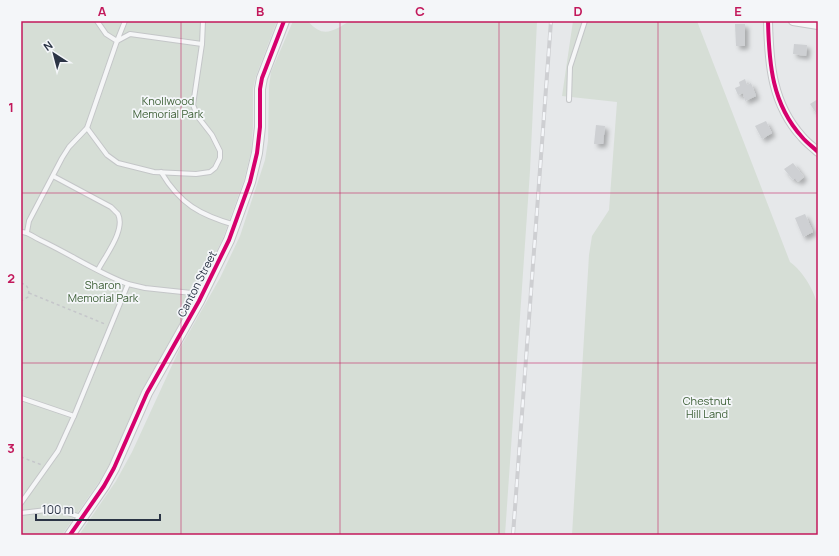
<svg xmlns="http://www.w3.org/2000/svg" width="839" height="556" font-family="Manrope,sans-serif">
<defs>
<filter id="shadow"><feDropShadow dx="3.5" dy="3.5" stdDeviation="2" flood-color="#0004"/></filter>
</defs>
<rect width="100%" height="100%" fill="#e6e8ea"/>
<g fill="#d6ded6">
<polygon points="21,21 277,21 256,76 253,89 253,127 251,152 244,180 223,238 194,298 142,390 109,465 99,482 62,535 21,535"/>
<path d="M293 21H308C323 39 333 31 350 21H537L530 171 505 535H79L116 481 132 452 179 350 220 278 240 236 265 160 268 141 269 86 271 72Z"/>
<path d="M573 21H697L790 262C804 272 819 297 818 314 817 322 815 325 818 333V535H572L589 255 592 236 609 210 617 102 562 96Z"/>
</g>
<g fill="#ced0d3" filter="url(#shadow)">
<polygon points="735,24 745,24 745,46 736,46"/>
<polygon points="794,44 807,45 806,56 793,54"/>
<polygon points="745,79 747,85 751,83 756,96 745,101 743,93 738,95 735,88 740,86 739,82"/>
<polygon points="818,99 818,116 810,104"/>
<polygon points="766,121 772,133 762,139 755,126"/>
<polygon points="596,125 605,126 603,144 594,144"/>
<polygon points="793,163 804,177 798,182 795,178 793,180 784,169"/>
<polygon points="805,214 813,232 803,237 795,218"/>
</g>
<g fill="none" stroke-linecap="round" stroke-linejoin="round">
<g stroke="#c4c6c8" stroke-width="6">
<g id="service">
<polyline points="125,21 117,41 130,34 202,44"/>
<polyline points="569,100 570,67 585,21"/>
<polyline points="87,128 107,155 118,163 154,172 196,174 210,172 215,168 220,158 220,151 212,135 198,117 193,105 202,44 203,21"/>
<path d="M161 172C180 204 200 215 235 225"/>
<path d="M53 176 111 207C113 209 116 212 118 214 126 230 105 256 98 270"/>
<path d="M21 232C29 232 33 237 40 240 70 254 98 273 128 284L74 416 21 398"/>
<polyline points="27,232 29,221 62,158 69,147 87,128 117,41 106,34 97,21"/>
<polyline points="128,284 145,288 201,294"/>
<polyline points="21,503 58,451 74,416"/>
<polyline points="21,513 55,509 81,517"/>
</g>
</g>
<g stroke="#c4c6c8" stroke-width="10">
<g id="minor">
<path d="M768 21C769 64 772 104 802 137 807 143 813 147 818 152"/>
<polyline points="793,21 818,25"/>
</g>
</g>
<g stroke="#c4c6c8" stroke-width="12">
<polyline id="tertiary" points="70,535 104,486 114,468 147,393 199,301 229,240 250,182 257,153 260,127 260,89 262,78 284,21"/>
</g>
<g stroke="#c5c6ca" stroke-width="1.5" stroke-dasharray="3 3" stroke-linecap="butt">
<polyline points="21,283 26,285 29,290 28,297 21,301"/>
<polyline points="29,293 105,324"/>
<polyline points="21,457 42,465"/>
</g>
<use href="#service" stroke="#f5f6f7" stroke-width="4"/>
<use href="#minor" stroke="#f5f6f7" stroke-width="8"/>
<use href="#tertiary" stroke="#f5f6f7" stroke-width="10"/>
<g stroke="#cecfd2" stroke-width="4">
<polyline id="rail" points="513,535 551,21"/>
</g>
<use href="#rail" stroke="#f4f6f9" stroke-width="2.5" stroke-dasharray="8" stroke-linecap="butt"/>
<g stroke="#f4f6f9" stroke-width="6">
<g id="cycleway">
<path d="M768 21C769 64 772 104 802 137 807 143 813 147 818 152"/>
<polyline points="70,535 104,486 114,468 147,393 199,301 229,240 250,182 257,153 260,127 260,89 262,78 284,21"/>
</g>
</g>
<use href="#cycleway" stroke="#d6006c" stroke-width="4"/>
</g>
<path fill="none" stroke="#c2185b" stroke-width="1" stroke-opacity="0.55" d="M181 21V535M340 21V535M499 21V535M658 21V535M21 193H818M21 363H818"/>
<g text-anchor="middle" stroke-width="3.5" stroke-linejoin="round" paint-order="stroke">
<g font-size="11" fill="#3f6138" stroke="#f4f6f9">
<text x="168" y="105">Knollwood<tspan x="168" dy="13">Memorial Park</tspan></text>
<text x="103" y="289">Sharon<tspan x="103" dy="13">Memorial Park</tspan></text>
<text x="707" y="405">Chestnut<tspan x="707" dy="13">Hill Land</tspan></text>
</g>
<g font-size="11" fill="#2b3445" stroke="#f4f6f9">
<text transform="translate(197 284) rotate(-63)" y="4">Canton Street</text>
</g>
</g>
<rect width="839" height="556" fill="none" stroke="#f4f6f9" stroke-width="44"/>
<g transform="translate(54 54) rotate(324)" stroke="#f4f6f9" stroke-width="3" paint-order="stroke">
<path d="M0-3L7 15L0 10L-7 15Z" fill="#2b3445"/>
<text y="-6" font-size="11" font-weight="bold" text-anchor="middle" fill="#2b3445">N</text>
</g>
<path d="M36 514v6h124v-6" fill="none" stroke="#2b3445" stroke-width="2"/>
<text x="42" y="514" font-size="12" fill="#2b3445" stroke="#f4f6f9" stroke-width="3" paint-order="stroke">100 m</text>
<rect x="22" y="22" width="795" height="512" fill="none" stroke="#c2185b" stroke-width="1.5"/>
<g font-size="13" text-anchor="middle" font-weight="bold" fill="#c2185b">
<text x="102" y="16">A</text>
<text x="260" y="16">B</text>
<text x="420" y="16">C</text>
<text x="578" y="16">D</text>
<text x="738" y="16">E</text>
<text x="11" y="112">1</text>
<text x="11" y="283">2</text>
<text x="11" y="453">3</text>
</g>
</svg>
